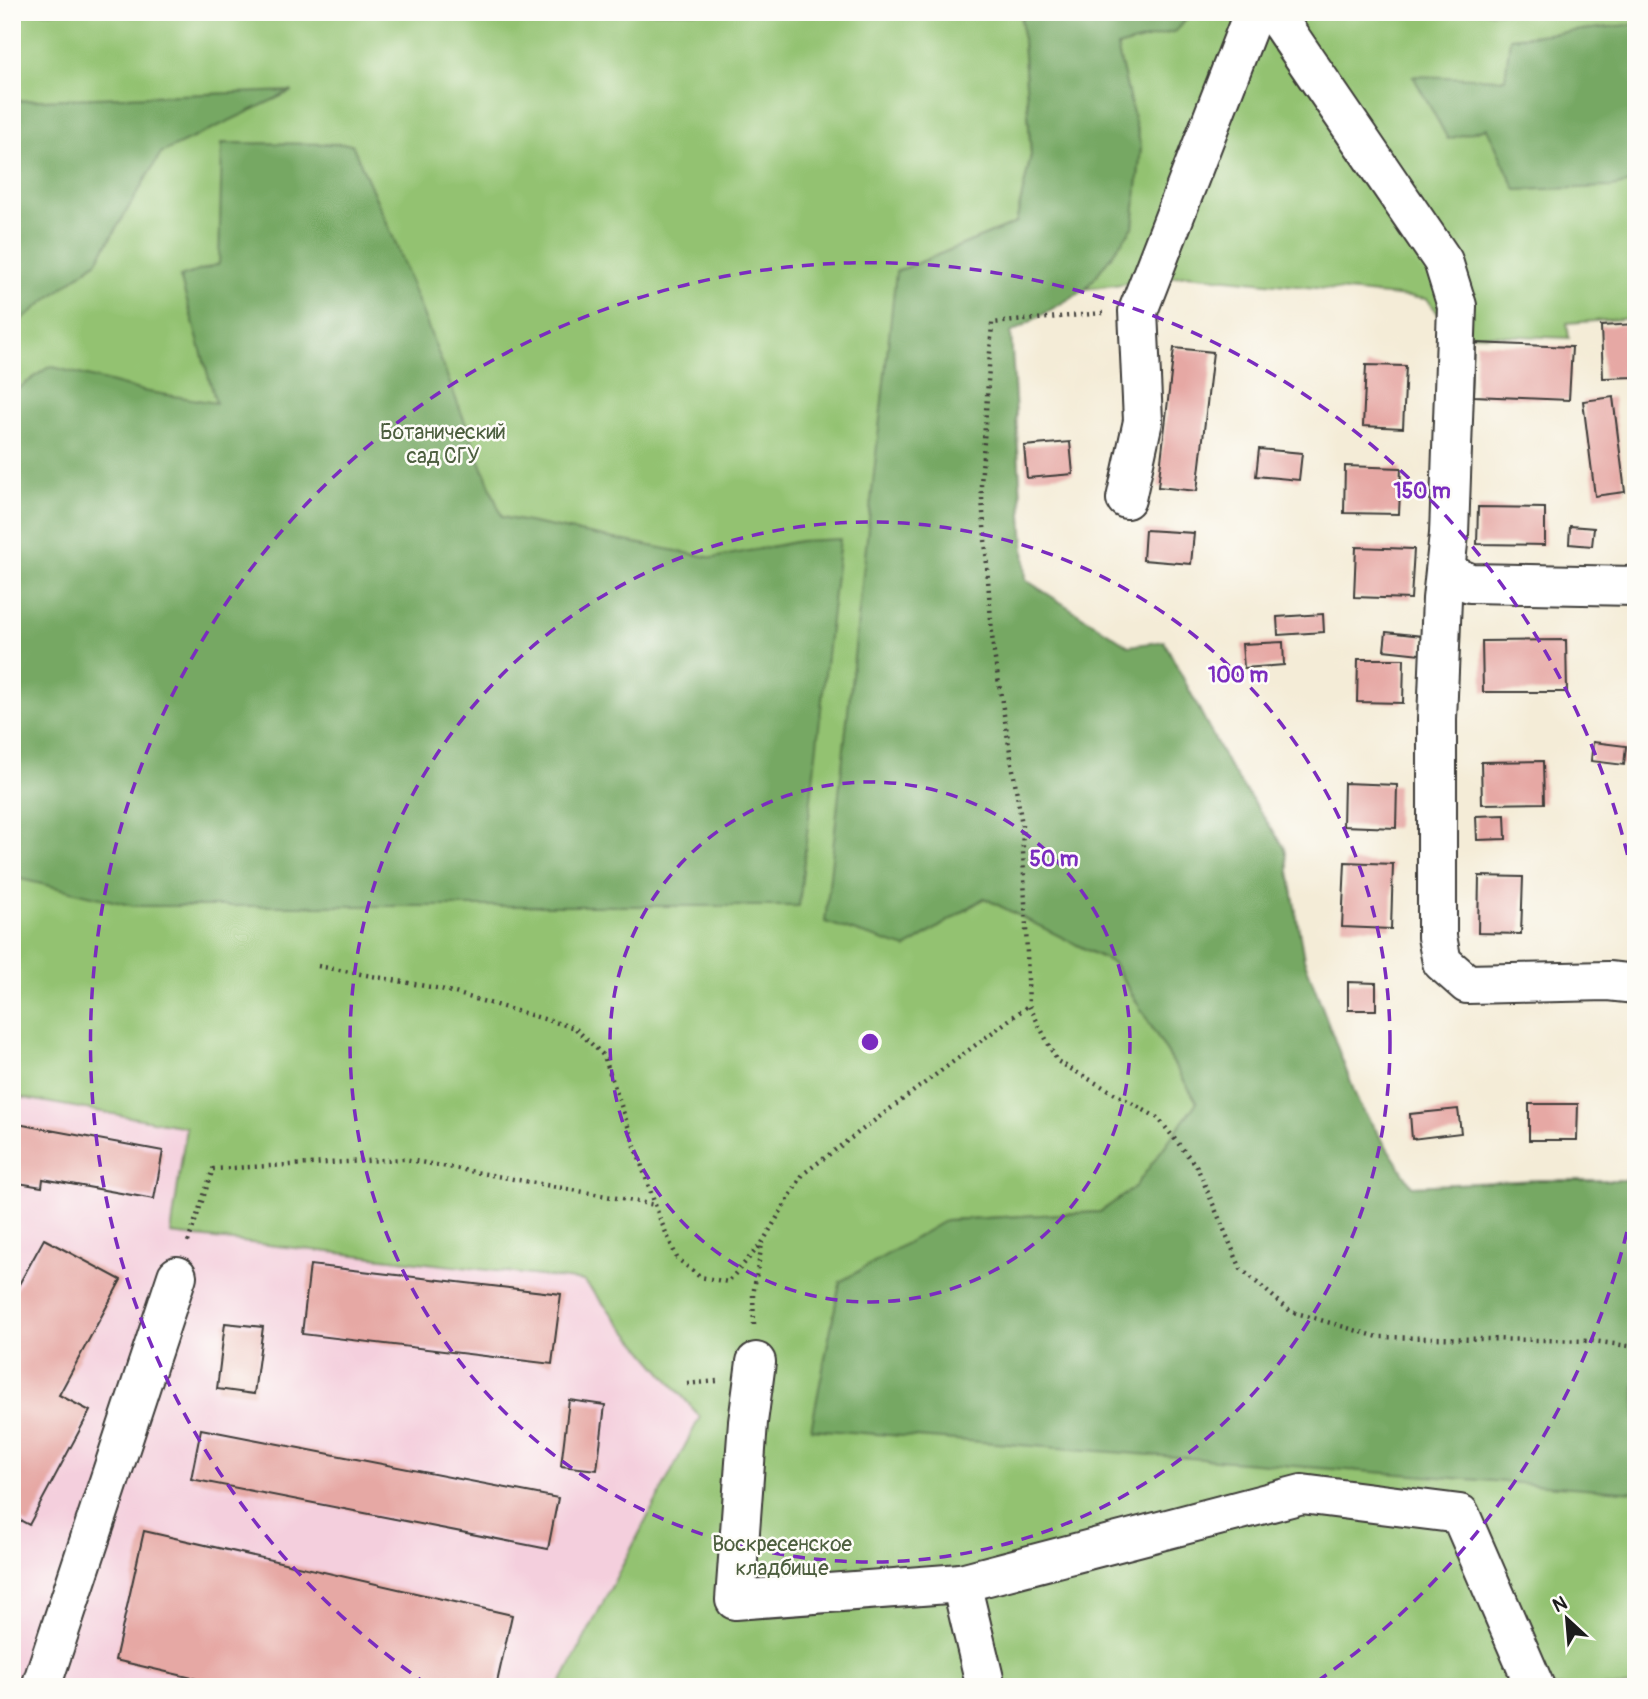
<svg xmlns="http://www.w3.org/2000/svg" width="1648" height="1699" font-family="Pangolin,sans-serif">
<rect width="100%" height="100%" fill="#fdfcf7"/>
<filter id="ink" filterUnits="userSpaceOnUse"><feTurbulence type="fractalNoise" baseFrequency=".0143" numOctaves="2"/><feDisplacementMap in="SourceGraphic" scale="14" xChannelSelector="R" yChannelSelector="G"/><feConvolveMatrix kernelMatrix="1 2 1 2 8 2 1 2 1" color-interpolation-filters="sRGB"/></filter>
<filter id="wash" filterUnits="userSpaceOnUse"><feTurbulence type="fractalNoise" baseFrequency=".00686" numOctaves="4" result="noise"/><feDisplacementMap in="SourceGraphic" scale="28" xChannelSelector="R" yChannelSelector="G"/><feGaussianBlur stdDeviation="1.57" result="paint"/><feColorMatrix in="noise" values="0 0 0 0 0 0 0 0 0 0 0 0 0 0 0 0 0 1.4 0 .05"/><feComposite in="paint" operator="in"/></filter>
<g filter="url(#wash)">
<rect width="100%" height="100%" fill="#f4ecd7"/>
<polygon fill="#f4cfdd" points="12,1096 186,1127 172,1234 584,1280 700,1417 559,1687 12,1687"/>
<g fill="#93c271" stroke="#586f46" stroke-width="2">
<polygon points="12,12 1021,12 1031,155 1016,223 896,272 906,948 985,898 1113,963 1197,1102 1134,1189 1100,1212 946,1220 1635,1491 1636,1483 1636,1687 559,1687 700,1417 584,1281 171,1234 186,1127 12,1096"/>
<polygon points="1192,12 1636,12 1636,318 1567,323 1569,338 1466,334 1446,324 1427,299 1187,275 1086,289 1133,227 1141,147 1117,47 1176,31"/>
</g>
<g fill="#76a863" stroke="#496240" stroke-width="2">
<polygon points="1021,12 1192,12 1176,31 1117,47 1141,147 1133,227 1086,289 1011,333 1026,580 1129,646 1164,641 1228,765 1285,848 1304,959 1359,1104 1412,1186 1538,1180 1636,1180 1635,1492 811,1429 840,1282 946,1220 1100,1212 1134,1188 1197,1102 1113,963 984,898 906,948 825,922 896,272 1016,223 1031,155"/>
<polygon points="1636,24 1636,182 1612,187 1516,190 1487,128 1448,139 1413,76 1505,79 1510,38"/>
<polygon points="292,91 161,153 97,261 12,327 12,101"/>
<polygon points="222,143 352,144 393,237 502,517 713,558 800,541 840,539 799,906 134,906 12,877 12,393 50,366 143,391 216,403 180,277 219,264"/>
</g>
<g id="blocks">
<g fill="#e6a8a4">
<polygon points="1636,324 1636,377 1603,378 1601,326"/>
<polygon points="1476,343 1572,347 1569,400 1474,396"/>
<polygon points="1174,348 1213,352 1197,491 1158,487"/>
<polygon points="1366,365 1406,366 1403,428 1363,426"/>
<polygon points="1613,397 1625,492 1595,496 1583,401"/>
<polygon points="1070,442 1073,474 1027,478 1024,446"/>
<polygon points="1259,449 1302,453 1299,480 1256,476"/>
<polygon points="1345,466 1401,468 1399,514 1344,513"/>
<polygon points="1478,507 1545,508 1545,545 1477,544"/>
<polygon points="1570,526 1594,528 1592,546 1569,544"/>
<polygon points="1145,530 1194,533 1191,564 1143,560"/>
<polygon points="1356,547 1414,549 1411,599 1354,597"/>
<polygon points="1323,614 1324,632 1278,635 1277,617"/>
<polygon points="1386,632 1422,636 1420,654 1384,650"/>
<polygon points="1566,640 1567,692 1483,692 1482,641"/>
<polygon points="1283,642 1284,665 1244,668 1242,644"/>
<polygon points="1358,659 1404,659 1403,703 1357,702"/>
<polygon points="1593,742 1626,746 1624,765 1591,761"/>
<polygon points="1543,761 1544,803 1482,804 1481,762"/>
<polygon points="1344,783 1397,785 1396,828 1343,826"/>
<polygon points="1505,815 1506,839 1477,840 1476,816"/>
<polygon points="1345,862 1393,864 1391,929 1342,927"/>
<polygon points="1479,876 1523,877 1521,934 1478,933"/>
<polygon points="1348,982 1376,983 1376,1010 1348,1010"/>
<polygon points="1529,1104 1578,1104 1577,1140 1529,1140"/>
<polygon points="1458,1109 1461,1133 1412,1139 1410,1114"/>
<polygon points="12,1123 163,1151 154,1199 43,1179 42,1187 12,1182"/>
<polygon points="44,1239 121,1280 59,1395 90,1411 29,1525 12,1516 12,1297"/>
<polygon points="310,1265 561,1294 552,1364 302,1334"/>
<polygon points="225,1323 263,1327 254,1394 217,1389"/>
<polygon points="569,1400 605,1405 597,1470 561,1466"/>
<polygon points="201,1429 558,1498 548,1549 191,1479"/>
<polygon points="144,1531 512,1615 496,1687 231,1687 115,1660"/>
</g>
</g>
</g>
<g filter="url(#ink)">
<use href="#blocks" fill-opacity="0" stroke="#3c3b38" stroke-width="2"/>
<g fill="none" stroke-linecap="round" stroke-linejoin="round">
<g stroke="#3c3b38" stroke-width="42">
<g id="minor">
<polyline points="1273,12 1443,261 1457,306 1449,534 1442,599 1437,719 1437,937 1442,962 1467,984 1608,981 1636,984"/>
<polyline points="1126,499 1143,421 1138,311 1249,24 1258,12"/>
<polyline points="1446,573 1470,583 1636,586"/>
<polyline points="756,1362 748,1422 735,1600 961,1583 986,1687"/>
<polyline points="961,1583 1302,1494 1460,1514 1535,1687"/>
<polyline points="41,1687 177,1276"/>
</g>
</g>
<g stroke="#3c3b38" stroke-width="4.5" stroke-dasharray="2 5" stroke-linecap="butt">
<polyline points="1103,313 992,323 981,485 993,647 1022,825 1029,1005 1057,1061 1158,1118 1197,1167 1241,1269 1290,1311 1378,1337 1593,1341 1636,1347"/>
<polyline points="318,966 441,989 575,1028 604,1056 660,1219 677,1258 700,1277 728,1282 762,1243 803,1174 1029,1005"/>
<polyline points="188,1242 213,1169 404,1159 655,1205"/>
<polyline points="754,1325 753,1295 762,1244"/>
<polyline points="687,1384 717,1381"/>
</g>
<use href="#minor" stroke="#fff" stroke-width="38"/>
</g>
</g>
<g fill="none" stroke="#7b2cbf" stroke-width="3.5" stroke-dasharray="12 9">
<circle cx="870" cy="1042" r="260"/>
<circle cx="870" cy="1042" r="520"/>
<path d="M1636 1191A780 780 0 0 1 1312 1685M428 1685A780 780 0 1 1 1636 893"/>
</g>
<g text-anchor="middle" stroke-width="5" stroke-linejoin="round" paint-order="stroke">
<g font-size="21" fill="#4c5e3e" stroke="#fdfcf7">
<text x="443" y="439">Ботанический<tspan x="443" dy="24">сад СГУ</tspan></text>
<text x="782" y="1551">Воскресенское<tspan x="782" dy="24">кладбище</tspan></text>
</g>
</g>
<circle cx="870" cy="1042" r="10" fill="#7b2cbf" stroke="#fdfcf7" stroke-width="3.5"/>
<g font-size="21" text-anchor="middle" font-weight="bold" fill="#7b2cbf" stroke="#fdfcf7" stroke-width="5" stroke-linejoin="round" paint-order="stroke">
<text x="1422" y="498">150 m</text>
<text x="1238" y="682">100 m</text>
<text x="1054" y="866">50 m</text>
</g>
<rect width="1648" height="1699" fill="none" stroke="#fdfcf7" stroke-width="42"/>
<g transform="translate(1567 1619) rotate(334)" stroke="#fdfcf7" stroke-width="5" paint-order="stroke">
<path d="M0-5L12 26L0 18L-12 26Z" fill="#1c1c1c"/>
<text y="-10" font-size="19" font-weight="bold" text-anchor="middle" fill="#1c1c1c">N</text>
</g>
</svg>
